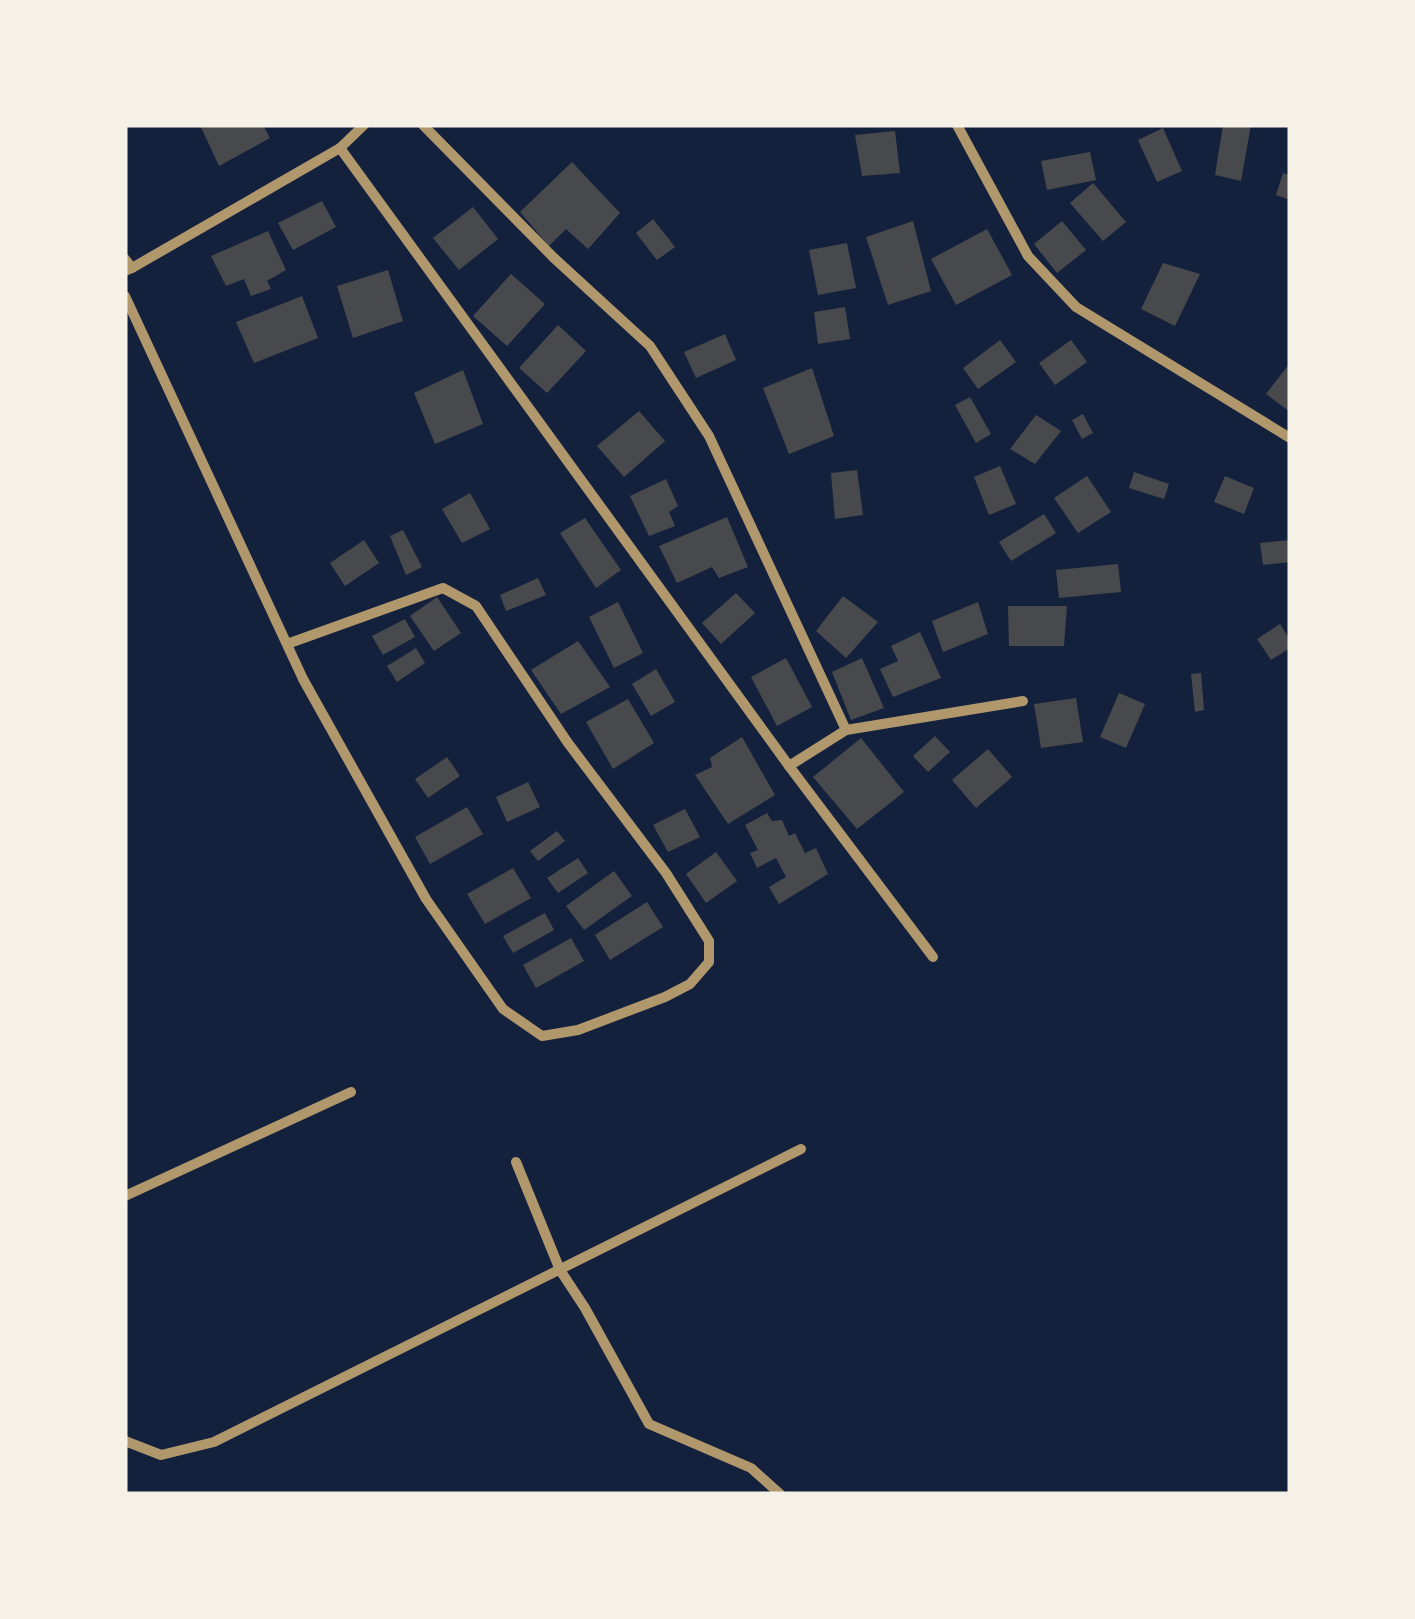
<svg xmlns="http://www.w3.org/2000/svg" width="1415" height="1619" font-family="'Source Sans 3',sans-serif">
<rect width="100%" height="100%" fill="#14213d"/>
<g fill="#48494c">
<polygon points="200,125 263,125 270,138 219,166"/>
<polygon points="1223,125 1251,125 1241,181 1215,175"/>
<polygon points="1163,128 1182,171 1157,182 1138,140"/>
<polygon points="895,131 900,173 862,176 855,135"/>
<polygon points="1090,152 1096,180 1047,190 1041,161"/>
<polygon points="572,162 620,213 588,249 566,229 549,246 520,212"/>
<polygon points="1283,173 1290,175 1290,200 1276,195"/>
<polygon points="1093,183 1126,222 1103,241 1070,203"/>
<polygon points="322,201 336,227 293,250 278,223"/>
<polygon points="473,207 498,239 459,270 433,238"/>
<polygon points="653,219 675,247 657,260 636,233"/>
<polygon points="913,221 931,291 888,305 866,237"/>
<polygon points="1062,221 1086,250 1057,273 1034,244"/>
<polygon points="987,229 1012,275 956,305 931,259"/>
<polygon points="268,231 286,270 267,281 271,289 251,296 244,279 226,286 211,256"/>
<polygon points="847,243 856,288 818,295 809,250"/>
<polygon points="1163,263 1200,274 1175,326 1141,309"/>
<polygon points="388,270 403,321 353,338 337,286"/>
<polygon points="511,274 545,304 507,346 473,316"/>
<polygon points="302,296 318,338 254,363 236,322"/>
<polygon points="845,307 850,339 818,344 814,312"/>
<polygon points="558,325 586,351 547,393 519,368"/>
<polygon points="725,334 736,360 696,378 684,352"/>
<polygon points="1000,340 1016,362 978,389 963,368"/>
<polygon points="1071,340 1087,362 1055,385 1039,363"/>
<polygon points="1290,363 1290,412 1266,394"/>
<polygon points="812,368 834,436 789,454 763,388"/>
<polygon points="463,370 483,424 435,444 414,393"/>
<polygon points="970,397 991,434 976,443 955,405"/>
<polygon points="639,411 665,441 624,477 597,446"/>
<polygon points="1083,414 1093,433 1082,439 1072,420"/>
<polygon points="1036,415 1061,431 1035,464 1010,449"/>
<polygon points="1000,466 1016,504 989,515 974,477"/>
<polygon points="857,470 863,515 835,519 831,473"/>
<polygon points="1134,472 1169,484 1164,499 1129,488"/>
<polygon points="1087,476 1111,512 1078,533 1054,498"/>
<polygon points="1225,476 1254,488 1244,514 1214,502"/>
<polygon points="666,479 678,506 669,512 675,526 649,536 630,496"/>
<polygon points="470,493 490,529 462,543 442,509"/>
<polygon points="1044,514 1056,533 1011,561 999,542"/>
<polygon points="727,517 748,567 719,578 712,567 677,583 659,546"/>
<polygon points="585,518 621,570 596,588 560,533"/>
<polygon points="403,530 422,567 406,575 390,536"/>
<polygon points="364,540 379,563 345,586 330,563"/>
<polygon points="1290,540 1290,562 1263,565 1260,543"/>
<polygon points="1118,564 1121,592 1059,598 1056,570"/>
<polygon points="538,578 546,595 506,611 500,595"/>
<polygon points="736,593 755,613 721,644 702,623"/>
<polygon points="843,596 878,622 846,658 816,631"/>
<polygon points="437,597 461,633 434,651 410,616"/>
<polygon points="618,602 643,653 614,668 589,617"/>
<polygon points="978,602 988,634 943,652 932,621"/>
<polygon points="1008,606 1067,606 1064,646 1009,646"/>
<polygon points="405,619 415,637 383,655 372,636"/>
<polygon points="1280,624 1290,640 1290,648 1271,660 1257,639"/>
<polygon points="920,632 941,678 893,697 880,669 898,661 891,646"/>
<polygon points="578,641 610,687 561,714 531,670"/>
<polygon points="416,648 425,663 397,682 387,666"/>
<polygon points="786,658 812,707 777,726 751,677"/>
<polygon points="862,658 884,708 851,720 832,672"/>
<polygon points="656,669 675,702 651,716 632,684"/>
<polygon points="1201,673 1204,710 1195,712 1191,674"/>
<polygon points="1119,693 1145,704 1126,748 1100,737"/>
<polygon points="1076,698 1083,742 1041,748 1034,704"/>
<polygon points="628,699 654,743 613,769 586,722"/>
<polygon points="935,736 950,752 928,772 913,756"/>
<polygon points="742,737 775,795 728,824 695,775 712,767 710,758"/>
<polygon points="861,738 904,792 857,829 813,777"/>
<polygon points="988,749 1012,777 976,808 952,780"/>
<polygon points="447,757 460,776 428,798 415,779"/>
<polygon points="528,782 540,807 507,822 496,797"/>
<polygon points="467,807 483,834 430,864 415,837"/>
<polygon points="685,809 700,837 668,852 653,825"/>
<polygon points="767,813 772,821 782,820 789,836 795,833 805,853 816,848 828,874 779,904 769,887 786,877 776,858 757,868 750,853 758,850 745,825"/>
<polygon points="557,831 565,841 538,861 530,851"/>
<polygon points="716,852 737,881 706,903 686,874"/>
<polygon points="578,858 588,873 558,893 547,878"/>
<polygon points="513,868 531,898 485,924 467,894"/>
<polygon points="614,871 632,896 584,930 566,906"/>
<polygon points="647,902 663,927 610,960 595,935"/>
<polygon points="545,913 554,930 513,953 503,936"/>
<polygon points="571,938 584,961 536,988 523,965"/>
</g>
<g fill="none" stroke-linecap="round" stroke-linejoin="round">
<g stroke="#b1986c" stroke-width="10">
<polyline points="423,125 554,258 650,346 709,436 846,730 1023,701"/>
<polyline points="957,125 1028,256 1076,307 1290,438"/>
<polyline points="340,148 789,766 933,957"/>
<polyline points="125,259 132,268 125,271"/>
<polyline points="132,268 340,148 364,125"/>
<polyline points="125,296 303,679 426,899 503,1009 542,1036 578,1030 665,997 690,984 709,962 709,941 666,873 568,743 476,606 443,588 287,644"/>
<polyline points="789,766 846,730"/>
<polyline points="516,1162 560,1270 585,1308 649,1424 751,1468 780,1494"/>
<polyline points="125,1196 351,1092"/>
<polyline points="125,1441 161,1455 214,1442 801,1149"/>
</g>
</g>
<rect width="1415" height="1619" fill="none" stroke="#f6f1e7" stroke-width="255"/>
</svg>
